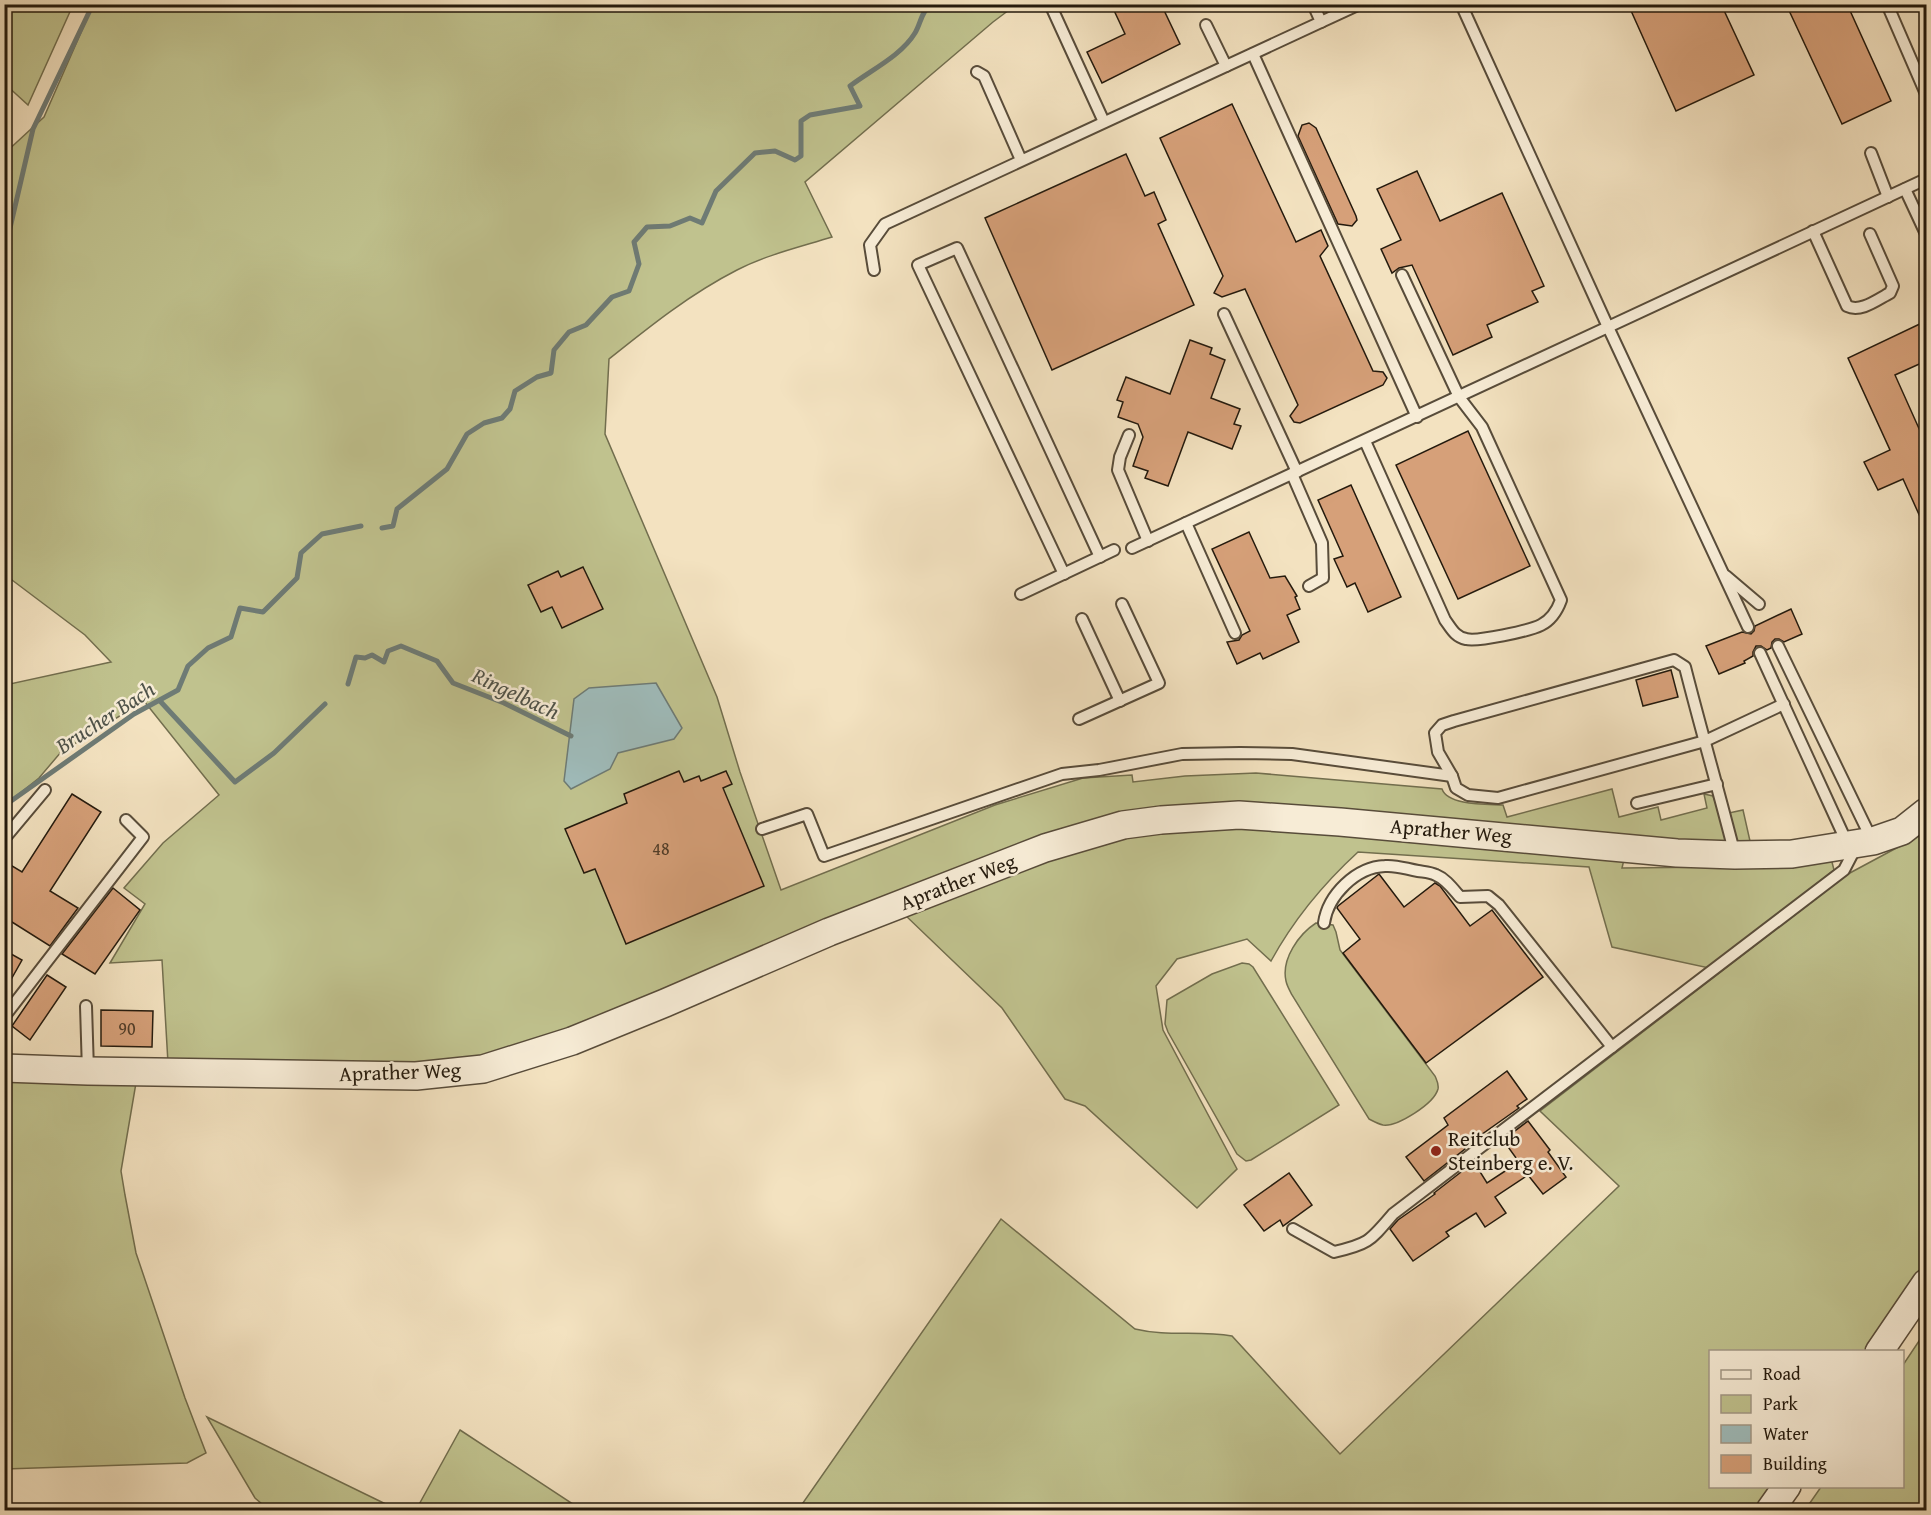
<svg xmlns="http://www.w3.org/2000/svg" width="1931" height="1515" font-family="'Gentium Book Plus',serif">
<rect width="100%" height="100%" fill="#f3e2c0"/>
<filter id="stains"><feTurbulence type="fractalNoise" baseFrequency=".00333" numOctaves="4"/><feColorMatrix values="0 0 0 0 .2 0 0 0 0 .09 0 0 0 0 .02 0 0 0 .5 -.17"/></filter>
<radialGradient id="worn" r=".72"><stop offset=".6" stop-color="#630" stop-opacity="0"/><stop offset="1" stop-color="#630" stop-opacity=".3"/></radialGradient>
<g fill="#c0c28e" stroke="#726e4e" stroke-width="1.5">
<path d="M1017 4 993 22 805 182 832 237C800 247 766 255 737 270 690 294 649 327 609 359L605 434 717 697 740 772 781 890 995 805 1083 778 1132 775 1133 782 1185 776 1256 773 1442 789C1448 806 1488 804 1503 805L1507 817 1612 789 1619 817 1658 807 1661 820 1707 808 1704 794 1713 796 1720 815 1743 810 1750 841 1695 843 1629 838 1622 868 1717 867 1831 858 1834 870 1709 968 1612 947 1589 867 1358 852C1322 885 1294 919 1271 961L1247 939 1177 959 1156 986 1163 1030 1237 1169 1197 1208 1085 1106 1065 1099 1002 1008 904 914 463 1082 168 1063 162 960 110 963 145 904 124 888 163 843 219 795 144 701 61 752 39 778 5 805V685L111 662 85 635 4 574 5 153 44 117 93 5Z"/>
<polygon points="4,5 73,5 28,105 5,84"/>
<path d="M1926 829V1269L1869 1351 1710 1352V1486L1775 1487 1758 1510H798L1001 1219 1135 1329C1168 1337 1199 1330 1232 1336L1340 1454 1619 1186 1540 1111 1848 874 1915 838Z"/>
<path d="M1316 923 1333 925 1336 932 1340 950 1435 1076C1437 1081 1439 1084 1438 1089 1434 1104 1397 1127 1383 1125 1378 1124 1373 1121 1369 1119L1292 995C1290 991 1287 986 1286 981 1281 959 1299 934 1316 923Z"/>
<polygon points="1242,963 1249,964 1253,967 1339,1105 1251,1160 1246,1161 1237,1154 1168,1032 1165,1024 1167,1000 1212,974"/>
<polygon points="4,1082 136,1083 121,1171 125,1195 136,1253 185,1398 206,1453 187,1463 5,1469"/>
<polygon points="1923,1335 1926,1338 1926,1510 1805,1510 1821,1487 1902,1486 1903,1365"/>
<polygon points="207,1417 398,1510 269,1510 255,1498"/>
<polygon points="460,1430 582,1510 416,1510"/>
</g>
<polygon fill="#9fbcbb" stroke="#6e7b75" stroke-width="1.5" points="656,683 682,728 674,739 618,753 610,769 571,789 564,781 574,699 589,688"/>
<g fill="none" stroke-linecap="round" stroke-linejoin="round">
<g stroke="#6e7b75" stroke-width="5">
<polyline points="4,254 33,129 93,4"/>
<path d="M382 528 393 526 397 509 447 469 467 434 484 423 502 418 510 409 515 391 537 377 551 373 554 350 569 332 586 325 612 297 629 291 639 264 634 242 647 227 670 226 690 218 702 223 716 191 755 153 775 151 795 160 801 156V121L810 115 860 106 850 86C871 70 901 56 915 33 921 23 921 12 931 4"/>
<polyline points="348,684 356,657 365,658 372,655 384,662 388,651 401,646 437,661 453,683 504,703 571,736"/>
<polyline points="160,701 235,782 274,753 325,704"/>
<polyline points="4,806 134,714 178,690 188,666 208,648 231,637 240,608 263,612 297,578 301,553 322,534 361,526"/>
</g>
</g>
<g fill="#d6a079" stroke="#241a0d" stroke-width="1.5">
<polygon points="1111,4 1161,4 1180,44 1102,83 1087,52 1125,34"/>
<polygon points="1628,4 1721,4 1754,75 1676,111"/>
<polygon points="1786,4 1847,4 1891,101 1842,124"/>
<polygon points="1232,104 1296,242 1321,230 1328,246 1320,256 1373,371 1383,372 1387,378 1383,385 1300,423 1294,422 1290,416 1298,405 1245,289 1222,297 1214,293 1223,276 1160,138"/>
<polygon points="1309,123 1316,128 1356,216 1357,220 1352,226 1338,224 1298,136 1302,125"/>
<polygon points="1126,154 1145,196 1154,192 1166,220 1158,224 1194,305 1052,370 985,218"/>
<polygon points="1417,171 1440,221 1502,193 1544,286 1532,291 1538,302 1487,325 1492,337 1453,355 1412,265 1399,268 1392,273 1381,249 1401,240 1377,189"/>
<polygon points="1926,321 1926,361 1895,375 1921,433 1926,430 1926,530 1903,479 1878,490 1864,462 1890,450 1848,358"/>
<polygon points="1190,340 1212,348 1210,354 1225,360 1211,398 1240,409 1234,424 1241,426 1232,449 1188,432 1168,486 1145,478 1148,471 1133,466 1143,437 1138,424 1118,417 1123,402 1117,400 1126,377 1170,394"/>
<polygon points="1468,431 1530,566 1458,599 1396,465"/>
<polygon points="1351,485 1401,597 1368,612 1355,583 1347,587 1334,559 1343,556 1318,500"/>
<polygon points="1249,532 1270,578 1285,576 1297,596 1295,597 1300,609 1287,615 1299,642 1263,659 1260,653 1237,664 1227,642 1239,640 1242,635 1250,631 1212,549"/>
<polygon points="583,567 603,609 562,628 552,607 541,612 528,585 558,571 561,577"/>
<polygon points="1791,609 1802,634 1784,642 1779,639 1775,639 1772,642 1771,648 1767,650 1761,646 1756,646 1753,652 1753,656 1744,661 1745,663 1719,674 1706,646 1742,632 1751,634 1754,631 1755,626"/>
<polygon points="1671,670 1678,697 1643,706 1636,680"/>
<polygon points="679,771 684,782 699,776 701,781 726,771 732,784 723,788 764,886 626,944 595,869 584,873 565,829 627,803 624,794"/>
<polygon points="72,794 101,812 50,891 78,908 50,946 4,917 4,861 22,872"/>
<polygon points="1379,874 1404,907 1435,883 1440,886 1470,926 1492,910 1543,977 1426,1063 1343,953 1360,939 1337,908 1338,906"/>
<polygon points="113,888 140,910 95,974 62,954"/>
<polygon points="4,950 22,960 4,992"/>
<polygon points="47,975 66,987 30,1040 12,1026"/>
<polygon points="101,1010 153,1011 152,1047 101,1046"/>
<polygon points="1507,1071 1527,1099 1517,1106 1519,1108 1464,1147 1465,1149 1424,1181 1406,1157 1448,1125 1444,1118"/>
<polygon points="1528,1121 1550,1150 1548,1152 1566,1177 1543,1194 1528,1175 1495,1197 1506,1213 1485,1227 1476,1213 1446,1232 1449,1236 1413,1261 1390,1229 1398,1220 1435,1194 1434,1193 1474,1162 1487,1183 1519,1162 1503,1140"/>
<polygon points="1289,1173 1312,1205 1283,1226 1280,1220 1264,1231 1244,1205"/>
</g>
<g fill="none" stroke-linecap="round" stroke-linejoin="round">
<g stroke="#584c3a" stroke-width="14">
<g id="service">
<polyline points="1050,4 1104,122"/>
<polyline points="1461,4 1608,327 1926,179"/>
<polyline points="1887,4 1926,94"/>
<polyline points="1321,22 1360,4"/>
<polyline points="1206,25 1226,66"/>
<polyline points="1253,54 1417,417"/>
<polyline points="977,72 984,76 1021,160"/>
<polyline points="1871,153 1888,197"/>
<polyline points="1905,189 1926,234"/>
<path d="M1813 231 1847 306C1861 313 1878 299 1890 293L1893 286 1870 234"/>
<polyline points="874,270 870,245 885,224 1321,22 1313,4"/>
<polyline points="1224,314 1297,472"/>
<polyline points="1129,435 1120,457 1118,470 1148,541"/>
<path d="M1365 441 1445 620C1451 628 1455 637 1466 639 1477 642 1529 631 1541 625 1551 620 1557 611 1561 600L1482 427 1459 397 1402 275"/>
<polyline points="1292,474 1322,543 1323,578 1309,586"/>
<polyline points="1186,523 1235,633"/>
<polyline points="1132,548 1608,327 1748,627"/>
<polyline points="1064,574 918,265 957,248 1100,557"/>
<polyline points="1726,576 1759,604"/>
<polyline points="1021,594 1114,550"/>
<polyline points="1082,619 1120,701"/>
<polyline points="1778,646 1872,840"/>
<polyline points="1760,653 1848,845"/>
<polyline points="1079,719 1159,683 1122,604"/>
<polyline points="1637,803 1717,784"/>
<polyline points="762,829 807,814 824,856 1062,774 1099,770 1182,754 1240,753 1292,754 1452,776"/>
<polyline points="4,839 45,790"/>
<path d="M1735 855C1719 792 1701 730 1685 667L1674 660 1454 721 1442 725 1435 733 1438 752 1452 776 1456 788 1468 795 1498 798 1705 741 1784 704"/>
<path d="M1324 923C1328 895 1356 867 1385 866 1397 865 1406 869 1418 871 1424 872 1430 872 1436 875 1446 879 1453 889 1460 897L1488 896 1499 905 1612 1047"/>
<polyline points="86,1006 88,1071"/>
<polyline points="4,1017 143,837 126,820"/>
<path d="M1293 1229 1334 1252C1369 1244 1370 1241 1393 1214L1844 870 1856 847"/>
</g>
</g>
<g stroke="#584c3a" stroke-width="30">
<g id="tertiary">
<polyline points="4,1068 88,1071 416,1076 483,1069 572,1041 665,1003 829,932 1045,848 1123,825 1161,820 1239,815 1340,822 1677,853 1735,855 1792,854 1873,841 1902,831 1926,812"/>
<polyline points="1879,1352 1926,1283"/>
<polyline points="1770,1510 1787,1486"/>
</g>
</g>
<use href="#service" stroke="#f7ecd6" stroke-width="10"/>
<use href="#tertiary" stroke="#f7ecd6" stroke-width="27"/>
</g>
<circle fill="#8f2418" stroke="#f7ecd6" stroke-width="2" cx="1436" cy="1151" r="6"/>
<g text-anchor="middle" stroke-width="5" stroke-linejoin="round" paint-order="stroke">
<g font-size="18" fill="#503c28">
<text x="661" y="855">48</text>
<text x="127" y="1035">90</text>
</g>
<g font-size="21" fill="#241a0d" stroke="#f7ecd6">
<text transform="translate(1451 831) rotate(5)" y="7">Aprather Weg</text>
<text transform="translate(958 882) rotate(-21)" y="7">Aprather Weg</text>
<text transform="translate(400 1072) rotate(-2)" y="7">Aprather Weg</text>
</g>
<g font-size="21" fill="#241a0d" stroke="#f7ecd6" text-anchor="start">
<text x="1448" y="1146">Reitclub<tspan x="1448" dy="24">Steinberg e. V.</tspan></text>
</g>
<g font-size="22" font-style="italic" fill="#4f534a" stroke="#f7ecd6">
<text transform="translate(516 693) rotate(25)" y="8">Ringelbach</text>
<text transform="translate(105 717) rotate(-33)" y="8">Brucher Bach</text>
</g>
</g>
<rect width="1931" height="1515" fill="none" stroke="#f3e2c0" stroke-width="24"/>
<rect x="6" y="6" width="1919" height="1503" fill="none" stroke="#241a0d" stroke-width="3"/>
<rect x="12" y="12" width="1907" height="1491" fill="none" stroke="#241a0d" stroke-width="1.5"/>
<rect x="1709" y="1350" width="195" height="138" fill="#f7ecd6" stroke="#a39886" stroke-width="1.5"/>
<rect x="1721" y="1370" width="30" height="9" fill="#f7ecd6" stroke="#a39886" stroke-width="1.5"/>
<text x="1763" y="1380" font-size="18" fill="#241a0d">Road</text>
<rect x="1721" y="1395" width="30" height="18" fill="#c0c28e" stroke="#a39886" stroke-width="1.5"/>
<text x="1763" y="1410" font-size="18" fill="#241a0d">Park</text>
<rect x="1721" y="1425" width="30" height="18" fill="#9fbcbb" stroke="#a39886" stroke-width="1.5"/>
<text x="1763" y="1440" font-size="18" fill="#241a0d">Water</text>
<rect x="1721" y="1455" width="30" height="18" fill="#d6a079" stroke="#a39886" stroke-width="1.5"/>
<text x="1763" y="1470" font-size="18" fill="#241a0d">Building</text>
<rect width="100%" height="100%" filter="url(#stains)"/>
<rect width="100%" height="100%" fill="url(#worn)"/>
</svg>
